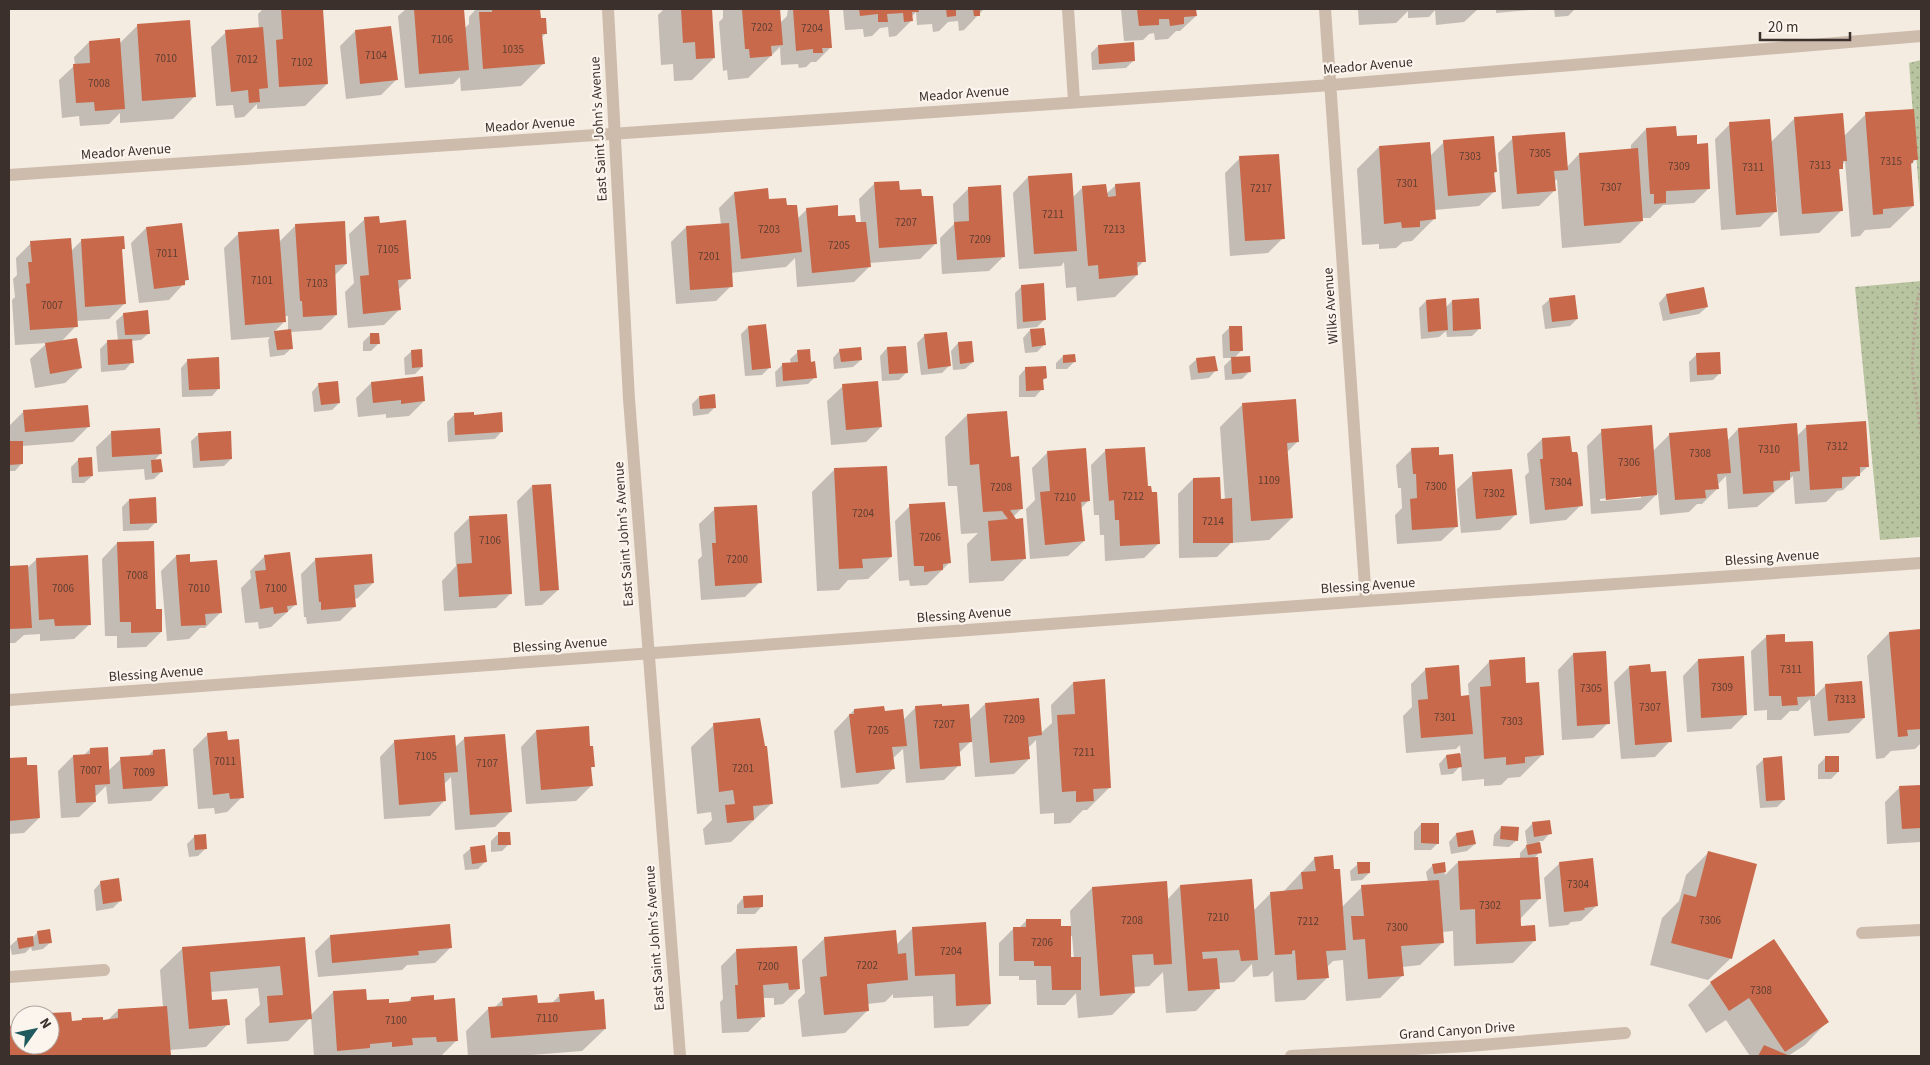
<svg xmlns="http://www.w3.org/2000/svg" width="1930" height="1065" viewBox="0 0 1930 1065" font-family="'Source Sans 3',sans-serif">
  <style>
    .park { fill: url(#park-dots) }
    .shadow { fill: #0003; fill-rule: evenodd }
    .building { fill: #c8694b }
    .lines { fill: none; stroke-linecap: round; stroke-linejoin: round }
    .path { stroke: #b9a596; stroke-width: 3; stroke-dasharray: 2.5 2.5; stroke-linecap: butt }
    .service { stroke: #cdbbac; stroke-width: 12 }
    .minor { stroke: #cdbbac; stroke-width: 12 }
    .tertiary { stroke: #cdbbac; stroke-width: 12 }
    .labels { text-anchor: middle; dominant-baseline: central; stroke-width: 4.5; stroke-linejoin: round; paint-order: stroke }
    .number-label { font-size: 11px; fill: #5e3e33 }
    .street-label { font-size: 14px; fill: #3b302b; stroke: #fbf5ee }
  </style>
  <defs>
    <pattern id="park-dots" width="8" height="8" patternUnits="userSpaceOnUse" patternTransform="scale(1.25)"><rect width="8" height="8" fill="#b8c4a0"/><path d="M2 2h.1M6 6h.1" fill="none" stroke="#97a083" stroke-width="1.8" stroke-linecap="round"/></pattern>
  </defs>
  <rect width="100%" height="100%" fill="#f4ebe1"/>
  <path class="park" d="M1921,60v157l-12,-154z
    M1921,281v256l-41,3 -25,-253z"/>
  <path class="shadow" d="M263,9h59l5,75 -22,22 -48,3v-5l-13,13 -9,1 -2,-13 -17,1 -5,-59 15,-15 33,-3 -1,-15z
    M406,9h57l2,19 4,-4v-7l7,-8h63l1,10 6,14 -5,5 3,25 -23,23 -60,5 -1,-14 -7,7 -48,4 -7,-72z
    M664,9h47l3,49 -22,22 -18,1 -1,-17 -12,1 -3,-50z
    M723,9h56l1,14 7,-7 1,-7h40l3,38 -15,15h-5l-5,5 -7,1 -1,-4 -17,1 -1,-18 -32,31 -20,2 -1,-10 -4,1 -4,-49 4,-4z
    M843,9h141l-20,21 -5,1 -1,-10 -10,1 -9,9 -6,1 -1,-8 -15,1 -1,-13 -5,5v4l-15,15 -7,1 -1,-10 -8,1 -8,8 -8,1 -1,-8 -18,1z
    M1121,9h74l1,7 -16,15h-4l-8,8 -13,1 -1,-7 -5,1 -6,6 -19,1z
    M1358,9h120l-14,13 -28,3 -1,-15 -6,7 -21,1v-7l-12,12 -37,2z
    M1496,9h43l-43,4z
    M1554,9h21l-7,7 -13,1z
    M137,26l58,70 -22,23 -53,4v-10l-11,11 -29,2 -1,-10 -17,2 -3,-38 16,-15 -1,-8 15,-15 30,2z
    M390,27l6,53 -15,15 -35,4 -6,-53 15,-15z
    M1098,46l36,14 -8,8 -34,2 -1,-17z
    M1866,114l50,45 -6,7 3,40 -23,22 -25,2 -5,6 -9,1 -6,-76 -7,11 4,38 -23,23 -39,3 -4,-44h-2l1,20 -15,15 -39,3 -6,-91 15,-15 41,18 23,-23 50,17z
    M1646,129l50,16 13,43 -15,15 -31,2 -13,13h-8v3l-22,22 -58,5 -5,-69 -3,3v9l-15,15 -37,3 -4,-56 15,-15 54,29 12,-13 52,-4v-5z
    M1444,142l52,30 -3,3 2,16 -16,15 -45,4v9l-22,22 -9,1 -7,6 -17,1v-5l-17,1 -5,-76 22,-22 51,9z
    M1240,158l43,80 -15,15 -38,3 -5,-83z
    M1028,177l44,21 11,-11 23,7 10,-9 28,76 -8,8 1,6 -22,22 -38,4 -1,-14 -10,1 -2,-26 -3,4 -42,3 -6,-76z
    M874,184l25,8 36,52 -15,15 -51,4v4l-15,15 -57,5 -2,-29 -9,9 -56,6 1,13 -15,15 -40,3 -5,-62 15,-15 35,-2 -2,-17 15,-15 34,7 18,7 11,12 10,-10 48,15 6,-1 -2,-24z
    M968,189l36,67 -15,15 -47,3 -2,-36 14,-14 -1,-20z
    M365,219l45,59 -12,12 2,19 -16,16 -36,3 -3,-36 9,-9 -5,-49z
    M296,225l50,39 -12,12 2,39 -15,15 -31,2 2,16 -8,7 -14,2 -2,-17 2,-3 -39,3 -7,-92 15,-15 40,9zM284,316h4v15l-14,1 10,-10z
    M146,228l42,51 -19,21 -30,3 -8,-60z
    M123,238l1,10 -3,3 3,53 -15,15 -33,2v5l-15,16 20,26 -16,15 -30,5 -5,-29 17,-16 -32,2 -3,-45 3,-3 -2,-18 4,-4 -1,-17 15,-15 40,8 10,-10z
    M1022,286l22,34 -7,7 -20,2 -2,-36z
    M1703,288l4,19 -8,7 -36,7 -4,-18 7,-8z
    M1550,299l27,20 -7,7 -25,3 -3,-23z
    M1426,301l19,7 7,-7 27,28 -7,7 -25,1 -1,-6 -7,6 -18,2 -2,-31z
    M124,314l25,19 -8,7 -10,1 1,21 -7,8 -24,2 -1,-23 7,-7 11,-1 -2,-20z
    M748,327l22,40 -8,8 -17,1 -4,-42z
    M1229,328l13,22 -8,8 16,13 -8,8 -17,1 -1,-14 8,-8h-9l-1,-23z
    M1030,330l14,15 -7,7 -12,1 -2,-15z
    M371,334l8,9 -8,8h-8v-9z
    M925,335l25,30 -8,8 -21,2 -4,-32z
    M958,343l15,19 -8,7 -12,1 -2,-19z
    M887,348l20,24 -8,8 -17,1 -2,-25z
    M840,350l21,10 -8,7 -19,2 -1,-11z
    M412,351l10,16 -7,7 -10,1 -1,-17z
    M798,352l11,11 6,14 -7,7 -32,3 -1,-15 7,-7 9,-1 -1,-5z
    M1697,354l23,19 -7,7 -23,2 -1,-20z
    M1063,356l11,6 -7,7h-11v-6z
    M1197,359l19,11 -7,8 -18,2 -2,-14z
    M188,360l31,28 -7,8 -30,1 -1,-29z
    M1026,368l20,10 -4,3v8l-7,8h-16v-21z
    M371,383l53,18 -15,15 -23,2v-4l-28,3 -2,-19z
    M319,384l20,19 -7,7 -18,2 -2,-20z
    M843,386l38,41 -15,15 -35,3 -4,-44z
    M699,397l16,10 -7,7 -15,2 -1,-12z
    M1242,405l56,36 -11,11 5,66 -23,22 -38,3 -14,14 -38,1 -1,-64 15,-15 26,21h6l-5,-73z
    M24,411l64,16 -15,15 -51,4v17l-7,8h-6v-45z
    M454,415l48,16 -7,8 -47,3 -1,-20z
    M967,415l42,43 13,50 -9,9 12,41 -22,23 -34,2 -2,-39 11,-11 -17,1 -4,-48h-9l-3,-49z
    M1806,427l62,39 -25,24 -6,1 -11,11 -31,2 -2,-28 -36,31 -29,2 -2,-33 -9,9v4l-15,15h-5l-8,8 -29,3 -2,-22 -17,17 -50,4 -4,-68 15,-15 51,20 17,-17 57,7 11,-12 58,8zM1641,495v3l-41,3v-2z
    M112,432l48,22 -6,7 7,11 -7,7 -9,1 -1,-11 -46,3 -2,-25z
    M199,434l32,25 -7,7 -31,2 -2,-27z
    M1542,439l39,66 -15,15 -36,4 -5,-48 4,-4 -2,-18z
    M1106,450l41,37 12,56 -15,15 -39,3 -1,-26h-4l-1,-20h-5l-3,-50z
    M1411,450l27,6 19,70 -16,15 -44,3 -2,-29 7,-7 -1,-20h-3l-2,-23z
    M1047,453l42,47 -9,9 4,32 -16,15 -38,3 -4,-50 9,-9 -3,-32z
    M79,459l13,17 -8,7h-12l-1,-16z
    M834,470l57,87 -23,22 -20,1 -9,10 -22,1 -5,-99z
    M1473,474l42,41 -15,15 -39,3 -4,-44z
    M532,486l26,104 -16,15 -17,1 -8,-105z
    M129,500l27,22 -8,8 -25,1 -1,-24z
    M910,506l39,57 -22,22 -17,1 -1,-6 -10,1 -4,-60z
    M715,509l45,73 -15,15 -44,3 -3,-40 4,-4 -3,-32z
    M469,518l42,75 -15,15 -52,3 -2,-30 14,-15 -2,-33z
    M117,543l38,67 6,22 -15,15 -29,1v-12h-12l-3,-77z
    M176,556l13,7 31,50 -15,15h-5l-11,11 -22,2 -6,-70z
    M265,556l31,48 -25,23 -12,2 -1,-7 -13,1 -4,-35 10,-10 -1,-7z
    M37,559l53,65 -16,15 -34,2v-7l-16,1 -9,8h-6v-75l18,-1v1z
    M316,559l57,24 -15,15 -4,1 1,7 -15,15 -33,3 -1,-7h-2l-3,-43z
    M1921,631v112l-6,6 -24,2 -7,7 -8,1 -9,-103 22,-23z
    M1767,636l17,7 27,-1 3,55 12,-12 38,33 -15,15 -35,3 -4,-37 -12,12h-8l-9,9h-14v-10l-13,1 -3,-60z
    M1573,654l35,69 -15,15 -31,2 -4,-70z
    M1698,660l48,54 -15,15 -44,3 -4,-56z
    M1490,661l35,23 18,70 -23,23 -12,1 -7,7 -17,1v-7l-22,2 -1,-16 -8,9 -12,1 -2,-11 7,-8 15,-2 -1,-9 -4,4 -50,4 -3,-37 9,-9 -1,-23 15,-15 34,28 9,-1 -1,-12z
    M1629,667l41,74 -15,16 -34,2 -7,-77z
    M1073,683l37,104 -23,23h-4l-13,13 -16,1v-11l-14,1 -4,-74 -8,8 1,11 -15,15 -39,3 -3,-37 -14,14 1,11 -15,15 -38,3 -3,-34 -11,10 1,10 -15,15 -37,4 -7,-57 20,-21 30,3 19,7 13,-13 25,1 28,12 16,-16 56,29 11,-10 -1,-18z
    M714,725l58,78 -41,39 -26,3 -2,-16 9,-9 -1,-8 -14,2 -6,-67z
    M536,731l53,17 4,18 -3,3 2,16 -16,16 -50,3 -5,-57z
    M208,734l18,7 16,56 -15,15 -12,2 -1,-6 -16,1 -5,-60z
    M465,738l45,74 -15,15 -40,3 -4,-53 -7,7 1,16 -15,16 -46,3 -4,-62 15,-16 59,7z
    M90,749l18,22 13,-12 27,-3 5,-5 13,35 -15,15 -43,3 -2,-18 -12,12 1,4 -16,15 -18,1 -3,-47 15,-15 11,-1z
    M26,758l13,60 -15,15 -15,1v-75z
    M1825,758l13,14 -7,7h-13v-14z
    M1764,759l20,41 -7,7 -17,1 -4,-42z
    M1921,786v56l-34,2 -2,-42 15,-15z
    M1421,824l17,19 -7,7h-17v-18z
    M1532,824l18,9 -7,8h-4l1,11 -6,6 6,40 -20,21v8l15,13 -22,23 -59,3 -1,-35 -11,1v11l-22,22 -18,2v9l-22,22 -34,3 -3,-41 -10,1 -6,6 1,10 -23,23 -30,2 -2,-31 -5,5 -15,1 -1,-13 -18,18 -16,1v5l-22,23 -30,2 -3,-41 -14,14 -15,1v6l-22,22 -34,3 -2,-25 -11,12h-28l-1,-25h-17v-4h-20v-33l15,-15h5l7,-7 33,6h12l-1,-16 22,-23 75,12 13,-14 73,25 18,-18 12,-1 32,-34 18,13 9,36 20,-20 66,-5 -2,-10 7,-7 11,-2 1,12 13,-13 62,-3v-6l7,-8 -2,-14zM1070,936h2l2,22h-4z
    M1501,827l16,13 -8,7 -16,-1 1,-11z
    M499,833l10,11 -7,7 -11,1v-11z
    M1456,834l19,10 -8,7 -16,3 -2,-12z
    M195,836l10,13 -7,7 -9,1 -2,-13z
    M471,848l15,13 -8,8 -13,1 -2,-15z
    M1709,852l22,106 -23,22 -58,-15 12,-47 17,-17 7,-26z
    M1560,863l36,43 -15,15 -10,1 -3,3 -19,2 -5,-49z
    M1358,864l11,9 -7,7 -11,1 -1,-10z
    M101,882l19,19 -7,7 -17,3 -2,-21z
    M744,897l18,9 -7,8h-18v-9z
    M913,928l77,76 -22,22 -34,2 -1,-32 -40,2v-4l-8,8 -18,2 1,6 -23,23 -43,4 -4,-37 7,-7 -3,-33 23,-22 71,7z
    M38,932l13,10 -8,7 -11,2 -1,-4 -6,6 -13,2 -2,-9 8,-7 15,-2z
    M330,936l120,12 -15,15 -28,2 -5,5 -84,7 -3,-26z
    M304,938l6,78 23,-24 33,9 22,3 19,-1 4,-5 22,3 24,39 -16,16h-127l-3,-39 -23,24 -41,3 -2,-25 15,-14 -2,-17 -48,4 1,10 17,22 -22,23 -37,3v6h-160v-29h2l9,-9v27h30v-30h-4l24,-2 1,9 9,-1 2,-2 20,2 6,-1 10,-10 45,-3 -3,-37 23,-22z
    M736,951l63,38 -16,15 -9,1v-7h-12l1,19 -15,15 -26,1 -2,-31 3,-3 -2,-33z
    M1711,983l116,39 -22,23 -17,11h-38l-24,-36 -20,13 -18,-28z
    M560,995l34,6 11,28 -23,22 -63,5h-51l-2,-25 23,-23h5l9,-9 34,6 14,-1z"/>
  <path class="building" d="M281,9h42l5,75 -49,3 -3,-47 7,-1z
    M414,9h50l5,61 -50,4z
    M492,9h48l1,9h5l1,16h-5l3,30 -62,5 -4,-57h13z
    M681,9h31l3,49 -19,1 -1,-17 -12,1z
    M742,9h38l3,36 -12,1 1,10 -22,2 -1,-9h-4z
    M793,9h36l3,39h-10l1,5h-10v-4l-17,2z
    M859,9h59l1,3h-7l1,9 -9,1 -1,-9 -16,1 1,8h-10v-8l-18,2z
    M946,9h10v7l-9,1z
    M973,9h7v7h-6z
    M1137,9h59l1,7 -13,1v7l-14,2 -1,-7h-10v6l-20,1z
    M190,20l6,77 -54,4 -5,-77z
    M391,26l7,54 -38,4 -5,-54z
    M263,27l5,61 -9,1 1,13 -11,1 -1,-13 -17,2 -6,-62z
    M120,38l5,71 -30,2 -1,-9 -18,1 -3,-39 17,-1 -1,-22z
    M1134,42l1,19 -36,3 -1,-19z
    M1914,109l4,51h-5v3h-2l3,43 -31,3v5l-10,1 -8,-103z
    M1843,113l4,48h-4v8h-4l4,42 -41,3 -8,-97z
    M1770,119l7,93 -41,3 -7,-93z
    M1676,126l1,10 20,-1v9l11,-1 2,46 -44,2v12l-12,1v-10h-4l-4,-66z
    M1565,132l3,38 -14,1 2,20 -39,3 -5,-58z
    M1494,136l3,36h-3l2,20 -48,4 -5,-56z
    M1430,142l6,77 -16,2v6l-18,1 -1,-6 -17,2 -5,-78z
    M1638,148l5,73 -59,5 -5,-73z
    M1279,154l6,85 -40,2 -6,-85z
    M1072,173l5,78 -43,3 -6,-78z
    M899,181l1,9 21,-1 1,7h11l4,48 -58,4 -5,-66z
    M1140,182l6,80h-9l1,13 -39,4 -1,-14 -10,1 -6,-80 24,-2 2,13 8,-1 -1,-12z
    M1001,185l4,72 -48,3 -3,-38 15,-1 -1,-34z
    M768,188l1,11 17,-1 1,7h10l5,47 -61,7 -7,-67z
    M838,205v11l17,-1 1,7h10l5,45 -59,6 -6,-65z
    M379,216l1,7 26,-3 5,59 -13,1 3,30 -38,4 -3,-38 9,-1 -5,-58z
    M345,221l2,43 -12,1 2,50 -34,2 -1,-16h-2l-5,-77z
    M182,223l7,57h-4v5l-31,4 -8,-62z
    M729,223l4,64 -43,3 -4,-64z
    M279,229l7,93 -41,3 -7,-93z
    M124,236l1,13h-3l4,55 -41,3 -4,-68z
    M71,238l7,89 -48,3 -4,-46 4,-1 -2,-21h4l-2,-21z
    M1044,283l2,37 -23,2 -2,-37z
    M1704,287l4,20 -38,7 -4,-20z
    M1575,295l3,24 -26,3 -3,-24z
    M1446,298l2,32 -20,2 -2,-32z
    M1479,298l2,31 -28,2 -1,-31z
    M148,310l2,24 -25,1 -2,-22z
    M766,324l5,44 -19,2 -4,-44z
    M1229,326h13l1,25h-13z
    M1044,328l2,17 -14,2 -2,-18z
    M291,329l2,20 -16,1 -3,-19z
    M947,332l4,34 -23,3 -4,-35z
    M370,333h9l1,11h-10z
    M77,338l5,30 -32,6 -5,-31z
    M132,339l2,24 -26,2 -1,-25z
    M972,341l2,21 -14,2 -2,-22z
    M906,346l2,27 -19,1 -2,-27z
    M861,347l1,13 -21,2 -2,-13z
    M422,349l1,18 -11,1 -1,-18z
    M810,349l1,13 4,-1 2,17 -34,3 -1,-18 16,-1 -1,-12z
    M1720,352l1,22 -24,1 -1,-22z
    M1075,354l1,8 -13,1v-8z
    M1215,356l3,15 -20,2 -2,-15z
    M1250,356l1,16 -19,2 -1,-17z
    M219,357l1,32 -31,1 -2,-31z
    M1046,366l1,12 -4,1 1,11 -18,1 -1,-24z
    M423,376l2,25 -24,3v-4l-28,3 -2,-21z
    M338,381l2,22 -19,2 -3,-22z
    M878,381l4,46 -36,3 -4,-46z
    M715,394l1,14 -16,1 -1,-13z
    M1296,399l3,43 -12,1 6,75 -42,3 -9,-118z
    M88,405l2,22 -65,5 -2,-22z
    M1007,411l4,46 8,-1 4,53 -13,1 6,9 7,-1 3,41 -35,2 -3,-40 20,-2 -6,-8 -19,1 -4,-48 -9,1 -3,-51z
    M474,412v3l28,-3 1,20 -48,3 -1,-22z
    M1866,421l3,46h-9v9l-18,1v11l-32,2 -4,-65z
    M1797,423l3,48 -10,1v8l-17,1 1,11 -31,2 -5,-66z
    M1652,425l5,70 -51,5 -5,-71z
    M160,428l2,26 -50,3 -1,-26z
    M1727,428l4,45 -14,1 2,15 -14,1 1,8 -31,2 -6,-67z
    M231,431l1,28 -32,2 -2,-28z
    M1570,436l2,16h5l1,3 5,51 -38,4 -5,-51h3l-1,-21z
    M9,441h14v23l-14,1z
    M1145,447l3,39h3l1,6h5l3,52 -40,2 -1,-26h-4l-1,-20 -5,1 -4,-52z
    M1439,447v8l14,-1 5,73 -46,3 -2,-31 7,-1 -1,-24h-3l-2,-26z
    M1086,448l4,53 -9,1 4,39 -40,4 -5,-53 10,-1 -3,-40z
    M92,457l1,19 -14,1 -1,-19z
    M161,459l2,13 -11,1 -1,-13z
    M887,466l5,91 -30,2 1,9 -24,1 -5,-101z
    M1512,469l5,46 -41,4 -4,-47z
    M1220,477l1,22 11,-1 1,45h-40v-65z
    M551,484l8,106 -19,1 -8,-106z
    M156,497l1,26 -27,1 -1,-25z
    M945,502l6,61 -8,1v6l-19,2v-6h-10l-5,-62z
    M757,505l5,78 -47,3 -3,-43h4l-2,-36z
    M507,514l5,80 -53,3 -2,-33 15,-1 -3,-47z
    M154,541l2,68h6v23l-31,1v-11h-11l-3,-80z
    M290,552l7,53 -10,1 1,6 -14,2 -1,-7 -13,2 -5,-38 11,-1 -2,-15z
    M190,554v8l27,-2 5,53 -17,1 1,11 -25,1 -5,-71z
    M372,554l2,29 -20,2 2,22 -35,3v-8h-2l-4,-44z
    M88,555l3,70 -36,1 -1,-7 -15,1 -3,-62z
    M28,565l4,63 -23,1v-63z
    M1921,629v100l-14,1 1,6 -10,1 -9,-105z
    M1785,634v8l27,-1 1,1 2,54 -18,1 1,8 -16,1 -1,-10h-12l-3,-61z
    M1606,651l4,73 -33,2 -4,-73z
    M1744,656l3,59 -46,3 -3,-59z
    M1525,657l1,26 13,-1 5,73 -19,2v6l-19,2v-8l-22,2 -4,-72 11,-1 -2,-26z
    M1650,664l1,8 15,-1 6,71 -37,3 -6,-79z
    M1459,665l2,31 8,-1 4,39 -52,4 -3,-38 10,-1 -3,-31z
    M1105,679l6,109 -18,1 1,12 -18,1v-11l-14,1 -5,-77 18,-1 -2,-32z
    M1862,681l3,37 -37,3 -3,-37z
    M1039,698l3,37 -14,2 2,22 -40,4 -5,-60z
    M942,704v2l27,-2 3,38 -13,1 2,23 -41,3 -5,-63z
    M884,706l1,5 18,-2 4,37 -15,1 3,22 -39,4 -7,-59h5v-5z
    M760,718l5,28h2l6,58 -20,2 1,14 -27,3 -2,-18 10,-1 -2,-14 -14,2 -6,-69z
    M589,726l1,20h3l2,21h-4l2,19 -52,4 -5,-60z
    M227,731l1,9 11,-1 5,59 -14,1 -1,-6 -16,2 -6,-62z
    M505,734l7,78 -42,3 -6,-78z
    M455,735l3,37 -14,1 2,28 -47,4 -5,-65z
    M108,747l2,37 -15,1 1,17 -20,1 -3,-48 17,-1v-6z
    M165,749l3,37 -45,3 -3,-32 33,-2v-5z
    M1460,753l2,14 -14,2 -2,-14z
    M1782,756l3,44 -19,1 -3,-43z
    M1825,756h14v16h-14z
    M27,757v8h10l3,53 -31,3v-63z
    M1921,785v43l-19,1 -3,-43z
    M1550,820l2,14 -18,3 -2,-15z
    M1421,823h18v21l-18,-1z
    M1501,826l18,1 -1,14 -18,-2z
    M1473,830l3,14 -18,3 -2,-14z
    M498,832h12l1,13h-13z
    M206,834l1,15 -12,1 -1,-15z
    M1540,842l2,11 -14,2 -2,-10z
    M485,845l2,17 -15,2 -2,-17z
    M1708,851l49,13 -25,95 -61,-16 13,-49 12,3z
    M1333,855l1,14h6l6,81 -20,1 3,27 -32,2 -2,-30 -3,1v3l-17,1 -5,-63 33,-3 -2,-17 15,-1 -2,-14z
    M1538,857l3,42 -21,1 1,26 14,-1 1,16 -60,3 -1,-35 -15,1 -2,-49z
    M1593,858l5,48 -14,2 1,2 -21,2 -5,-50z
    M1357,862h13v11l-12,1z
    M1445,862l1,10 -12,2 -2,-10z
    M119,878l3,23 -19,3 -3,-23z
    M1252,879l6,81 -17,1 -2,-11 -37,2 1,7 14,-1 3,31 -32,2 -8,-106z
    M1439,880l5,63 -43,3 3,30 -36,3 -3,-40 -12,1 -2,-24h13l-3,-31z
    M1167,881l5,83 -18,1 -1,-11 -21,1 3,38 -35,3 -8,-109z
    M763,895v12l-19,1 -1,-12z
    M1026,919h35v7h10v31h10v33h-29l-1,-24h-17v-5h-20l-1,-34h13z
    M986,922l5,82 -35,2 -1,-32 -40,2 -3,-49z
    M450,924l2,24 -34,3 1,4 -87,8 -2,-28z
    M50,929l2,14 -13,1 -2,-13z
    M896,930l2,24 8,-1 2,27 -41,4 2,27 -45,4 -4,-38 7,-1 -3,-39z
    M33,936l1,10 -15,3 -2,-11z
    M305,937l7,82 -43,4 -2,-27 16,-1 -3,-29 -70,6 2,28 15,-1 3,26 -41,4 -7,-82z
    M1774,939l55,83 -44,30 -36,-54 -20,13 -19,-29z
    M797,946l3,43 -11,1 -1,-7 -25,2 2,32 -28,2 -2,-34h3l-2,-36z
    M366,989l1,11 22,-1v4l22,-2v-4l23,-2v5l21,-2 3,43 -21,1 -1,-5 -24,1 1,7 -21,2v-5l-22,2v4l-33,3 -4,-60z
    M594,991l1,9 9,-1 2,30 -115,9 -3,-31 15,-1 -1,-8 35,-3 1,8 22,-1 -1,-8z
    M167,1006l4,50h-162v-30l11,-1v20h30v-32l21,-1 1,9 10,-1v-2l21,-1v3l15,-2v-9z
    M1764,1045l26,11h-32z"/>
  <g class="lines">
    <path class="path" d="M1921,288l-5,18 -4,61 9,67"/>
    <path class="service" d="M1068,9l6,92
      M1862,933l59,-3
      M9,977l95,-7"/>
    <path class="minor" d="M1325,9l41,592
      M9,175l1322,-90 590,-49
      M9,700l1357,-99 555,-38
      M1291,1056l177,-10 157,-13"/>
    <path class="tertiary" d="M608,9l21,390 51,657"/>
  </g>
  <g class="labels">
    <g class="number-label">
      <text x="762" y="27">7202</text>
      <text x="812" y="28">7204</text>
      <text x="442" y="39">7106</text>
      <text x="513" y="49">1035</text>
      <text x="376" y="55">7104</text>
      <text x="166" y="58">7010</text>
      <text x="247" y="59">7012</text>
      <text x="302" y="62">7102</text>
      <text x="99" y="83">7008</text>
      <text x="1540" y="153">7305</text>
      <text x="1470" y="156">7303</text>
      <text x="1891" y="161">7315</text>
      <text x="1820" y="165">7313</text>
      <text x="1679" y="166">7309</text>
      <text x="1753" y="167">7311</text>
      <text x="1407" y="183">7301</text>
      <text x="1611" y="187">7307</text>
      <text x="1261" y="188">7217</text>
      <text x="1053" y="214">7211</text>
      <text x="906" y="222">7207</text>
      <text x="769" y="229">7203</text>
      <text x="1114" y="229">7213</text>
      <text x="980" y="239">7209</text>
      <text x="839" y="245">7205</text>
      <text x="388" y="249">7105</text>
      <text x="167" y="253">7011</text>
      <text x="709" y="256">7201</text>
      <text x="262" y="280">7101</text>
      <text x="317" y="283">7103</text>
      <text x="52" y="305">7007</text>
      <text x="1837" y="446">7312</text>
      <text x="1769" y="449">7310</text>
      <text x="1700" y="453">7308</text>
      <text x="1629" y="462">7306</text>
      <text x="1269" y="480">1109</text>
      <text x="1561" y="482">7304</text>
      <text x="1436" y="486">7300</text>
      <text x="1001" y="487">7208</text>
      <text x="1494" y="493">7302</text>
      <text x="1133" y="496">7212</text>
      <text x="1065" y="497">7210</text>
      <text x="863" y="513">7204</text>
      <text x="1213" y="521">7214</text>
      <text x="930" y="537">7206</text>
      <text x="490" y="540">7106</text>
      <text x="737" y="559">7200</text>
      <text x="137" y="575">7008</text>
      <text x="63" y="588">7006</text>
      <text x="199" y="588">7010</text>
      <text x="276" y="588">7100</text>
      <text x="1791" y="669">7311</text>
      <text x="1722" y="687">7309</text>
      <text x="1591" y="688">7305</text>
      <text x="1845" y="699">7313</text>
      <text x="1650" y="707">7307</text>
      <text x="1445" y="717">7301</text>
      <text x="1014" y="719">7209</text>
      <text x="1512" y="721">7303</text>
      <text x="944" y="724">7207</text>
      <text x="878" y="730">7205</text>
      <text x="1084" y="752">7211</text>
      <text x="426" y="756">7105</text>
      <text x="225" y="761">7011</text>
      <text x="487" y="763">7107</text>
      <text x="743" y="768">7201</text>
      <text x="91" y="770">7007</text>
      <text x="144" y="772">7009</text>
      <text x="1578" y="884">7304</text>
      <text x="1490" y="905">7302</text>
      <text x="1218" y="917">7210</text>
      <text x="1132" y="920">7208</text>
      <text x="1710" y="920">7306</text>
      <text x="1308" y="921">7212</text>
      <text x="1397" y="927">7300</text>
      <text x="1042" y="942">7206</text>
      <text x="951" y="951">7204</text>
      <text x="867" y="965">7202</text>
      <text x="768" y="966">7200</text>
      <text x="1761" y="990">7308</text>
      <text x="547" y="1018">7110</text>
      <text x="396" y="1020">7100</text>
    </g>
    <g class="street-label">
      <text transform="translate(1368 66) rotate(-5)">Meador Avenue</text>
      <text transform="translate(964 94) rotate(-4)">Meador Avenue</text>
      <text transform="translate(530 125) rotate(-4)">Meador Avenue</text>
      <text transform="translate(599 129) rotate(-93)">East Saint John's Avenue</text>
      <text transform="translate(126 152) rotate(-4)">Meador Avenue</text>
      <text transform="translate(1331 306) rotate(-94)">Wilks Avenue</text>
      <text transform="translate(624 534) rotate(-94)">East Saint John's Avenue</text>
      <text transform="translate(1772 558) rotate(-4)">Blessing Avenue</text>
      <text transform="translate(1368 586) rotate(-4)">Blessing Avenue</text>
      <text transform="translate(964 615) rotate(-4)">Blessing Avenue</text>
      <text transform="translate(560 645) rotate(-4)">Blessing Avenue</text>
      <text transform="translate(156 674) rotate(-4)">Blessing Avenue</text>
      <text transform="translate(655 938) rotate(-94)">East Saint John's Avenue</text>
      <text transform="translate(1457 1031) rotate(-4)">Grand Canyon Drive</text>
    </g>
  </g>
  <rect width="1930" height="1065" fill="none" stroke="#3b302b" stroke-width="20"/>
  <g transform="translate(35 1030) rotate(57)"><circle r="24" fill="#fbf5ee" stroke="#aea6a0"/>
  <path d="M0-4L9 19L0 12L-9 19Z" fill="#1f5a5e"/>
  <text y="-8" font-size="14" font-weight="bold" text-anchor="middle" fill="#3b302b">N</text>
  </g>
  <path d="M1760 32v8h90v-8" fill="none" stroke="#3b302b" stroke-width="2.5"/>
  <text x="1768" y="32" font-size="15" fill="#3b302b" stroke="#fbf5ee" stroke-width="4" paint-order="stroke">20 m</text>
</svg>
